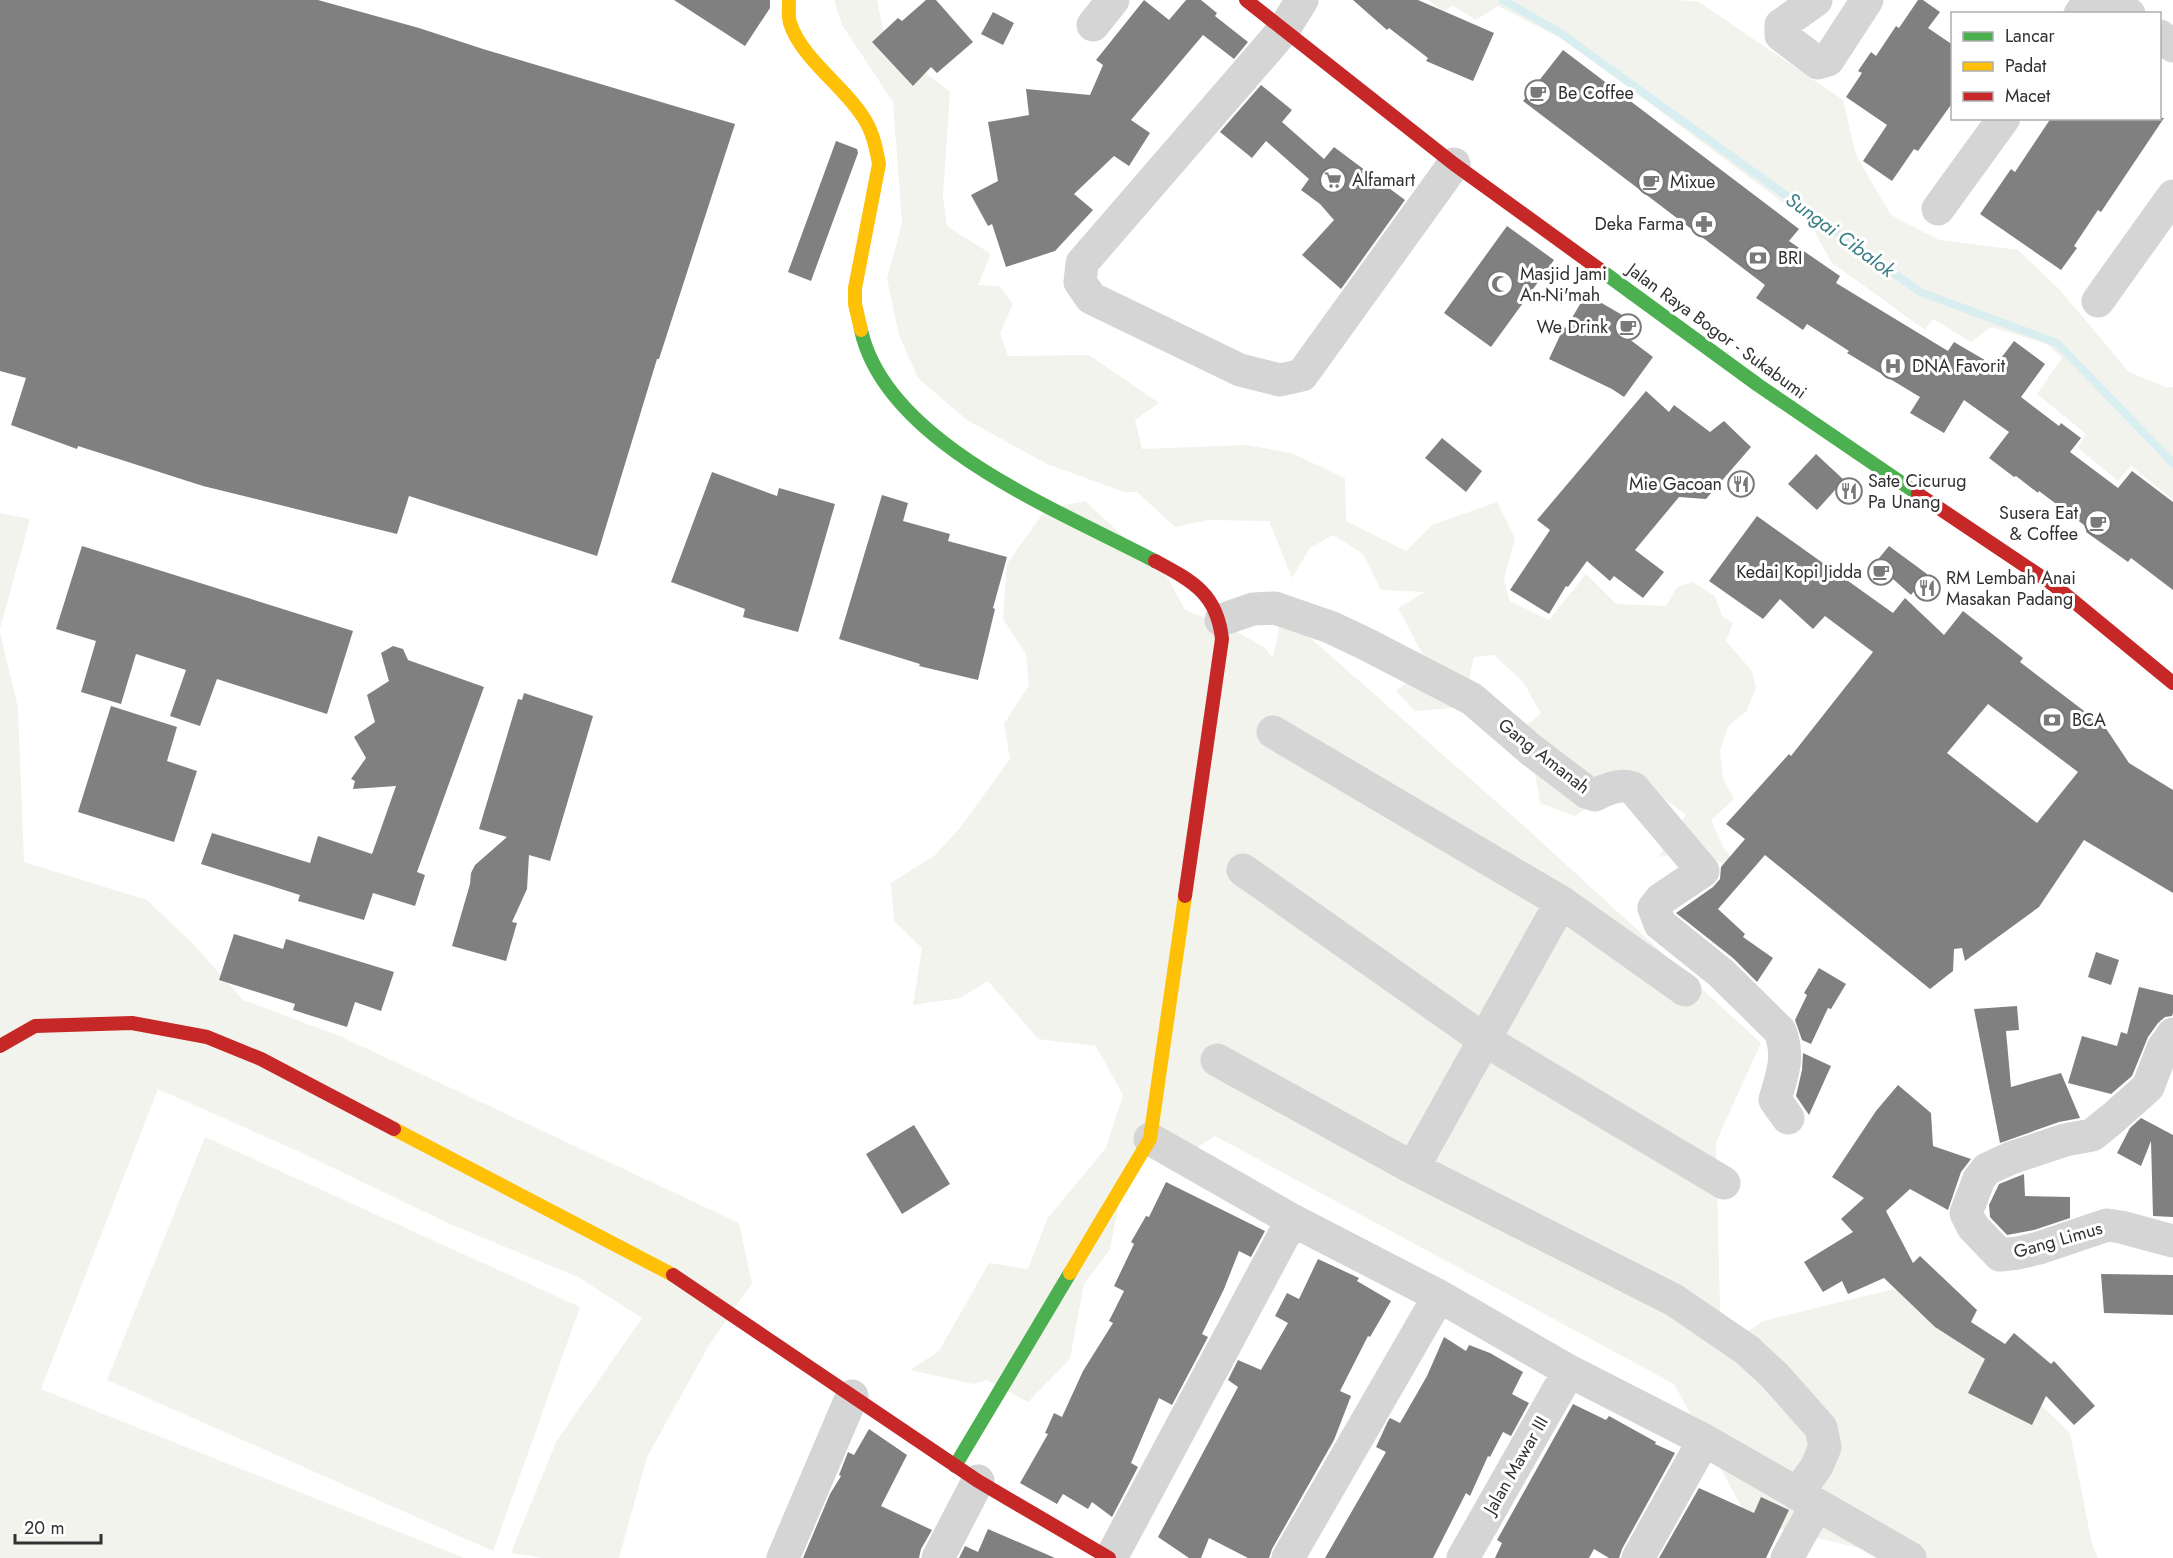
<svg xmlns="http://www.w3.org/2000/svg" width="2173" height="1558" viewBox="0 0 2173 1558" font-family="Jost,sans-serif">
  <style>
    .green { fill: #f2f3ec }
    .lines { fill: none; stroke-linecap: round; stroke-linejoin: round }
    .stream { stroke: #d9eef0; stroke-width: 8 }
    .building { fill: #808080; fill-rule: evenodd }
    .street { stroke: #d5d5d5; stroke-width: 33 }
    .fast { stroke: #4caf50; stroke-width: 14 }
    .slow { stroke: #ffc107; stroke-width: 14 }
    .jam { stroke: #c62828; stroke-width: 14 }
    .labels { text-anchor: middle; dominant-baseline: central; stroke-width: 6; stroke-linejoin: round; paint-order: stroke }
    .poi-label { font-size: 18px; fill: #313131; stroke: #fff; text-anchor: start }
    .street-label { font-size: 18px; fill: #313131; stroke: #fff }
    .water-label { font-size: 20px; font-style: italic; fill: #3a7f85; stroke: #fff }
  </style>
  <rect width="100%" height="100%" fill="#fff"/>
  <path class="green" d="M834,0h43l6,28 34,38 33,26 -7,104 4,30 44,28 -13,31 22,1 13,18 -13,29 8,23 81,-1 70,48 -24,17 7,29 105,-4 44,8 54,25 1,43 60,30 26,-26 65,-23 18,36 -11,41 6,22 39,19 37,-46 30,30 50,2 11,-19 16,-5 22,14 7,20 11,7 -7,18 26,30 4,17 -10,24 -17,13 -9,25 3,28 11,21 -23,21 12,27 18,22 -51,-17 -32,5 28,-42 -21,-16 -26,18 -6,-26 -25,2 -33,23 -35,-13 -6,-36 -18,-34 25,-19 -17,-31 -30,-28 -20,2 -11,50 -48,4 -19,-20 33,-25 -31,-58 27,-16 -44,-2 -18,-36 -30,-19 -23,13 -18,30 -23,-57 -61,-1 -33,7 -38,-35h-13l-77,-28 -80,-44 -49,-42 -19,-43 -12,-56 15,-56 -9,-121 -51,-77z
    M1428,0h250l21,2 144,98 13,55 35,60 48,25 79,10 42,40 69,82 39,16 5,-1v113l-42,-34 -13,15 -40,-33 8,-14 -49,-40 25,-36 -15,-14 -56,-17 -20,15 -38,-23 -8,11 -94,-68 -21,-39 -244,-182 -68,-35 -22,14 -23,-14 -10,5z
    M1085,501l83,77 17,32 45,18 34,19 9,11 9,-45 243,214 236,216 -45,99 5,208 42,-29 131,-32 73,45 103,99 22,111 6,14h-214l-20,-9 -114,-27 -76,-138 -459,-248 -28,18 -33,-15 -33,54 -11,56 -26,35 -14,75 -42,43 -41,-22 -13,4 -64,-14 29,-19 50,-88 39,6 19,-50 59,-71 17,-53 -27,-49 -58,-7 -50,-58 -28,17 -47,7 9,-57 -28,-27 -3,-38 43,-27 25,-27 51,-70 -6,-35 25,-39 -3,-31 -23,-35 4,-55 39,-55z
    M0,513l30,6 -30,110z
    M0,632l18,76 6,154 123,38 46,44 50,56 99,37 397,186 13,60 -44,64 -61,110 -28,101h-76l-32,-5 45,-111 86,-124 -64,-41 -126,-52 -150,-72 -144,-64 -117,300 423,169h-464z
    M205,1137l375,170 -87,244 -386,-171z"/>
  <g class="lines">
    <path class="stream" d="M1503,0l56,32 361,260 137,51 116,120"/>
  </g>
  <path class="building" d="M0,0h318l101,28 64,21 252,75 -76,235h-2l-60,197 -188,-60 -12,38 -194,-48 -125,-40 -1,3 -66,-24 15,-47 -26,-7z
    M674,0h96v8l-25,38z
    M926,0h10l37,42 -36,31 -6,-6 -18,19 -41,-44 26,-24 4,3z
    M1144,0l25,20 17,-20h15l16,13 -2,3 33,26 -14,17 -31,-24 -72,85 19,13 -21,33 -15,-10 -40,38 19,16 -38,41 -49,16 -14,-43 -4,2 -17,-31 27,-14 -10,-59 41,-7 -3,-26 64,6 13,-30 -7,-5z
    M1353,0h65l76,33 -21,48 -47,-20 2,-3 -39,-30 -2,2z
    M1918,0h5l17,12 -12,16 25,17v57l-35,49 -4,-2 -22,32 -29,-20 24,-36 -41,-28 16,-24 -4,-2 13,-19 5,4 20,-30 3,2z
    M993,12l21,11 -11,22 -22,-11z
    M1563,50l236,179 -10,12 51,35 -4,7 112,68 6,-9 41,24 19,-25 31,23 -24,33 38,29 2,-3 20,15 -11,14 48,36 14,-17 41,31v88l-42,-32 -3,4 -42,-30 2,-4 -49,-37 -1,2 -22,-17 -2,1 -25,-19 20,-26 -45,-32 -20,33 -34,-20 10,-16 -73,-44 2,-2 -42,-27 -4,6 -47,-32 9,-13 -242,-184z
    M1261,85l31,25 -10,12 42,37 10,-12 71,53 -64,89 -39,-34 32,-35 -14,-16 -19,-14 8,-11 -43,-38 -14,17 -32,-26z
    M2051,118h113l-63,94 -3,-2 -24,36 3,2 -16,22 -81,-56 31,-45 4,3z
    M836,141l21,8 1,4 -47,128 -23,-9z
    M1507,226l47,34 -63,87 -47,-34z
    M1586,294l38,22 -8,13 37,28 -29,40 -12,-8 -63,-30 15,-32 2,1z
    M1646,391l23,21 5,-7 36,27 14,-11 27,26 -45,52 -27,-2 -44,53 29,22 -21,26 -29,-22 -4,5 -23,-20 -19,26 -2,-1 -17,28 -39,-24 40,-60 -13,-10z
    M1442,438l40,33 -16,21 -41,-34z
    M1816,454l28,26 -27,30 -29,-26z
    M712,472l65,24 2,-8 56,16 -37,128 -55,-15 2,-8 -74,-27z
    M882,495l26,8 -5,18 47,13 -2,7 59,16 -14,51 2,1 -17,71 -59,-14 1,-2 -81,-25z
    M1757,516l136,97 12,-15 39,37 19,-24 60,47 -3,4 85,65 24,36 44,27v103l-89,-53 -45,67 -74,54 -3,-13 -8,1 -1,22 -23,18 -165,-134 -47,54 27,25 -2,3 30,21 -16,24 -24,-24 -57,-45 37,-26 7,-8 1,-12 24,-28 -19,-15 63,-70 2,2 82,-104 -48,-36 -12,13 -33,-30 -17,20 -54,-38zM1988,704l90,68 -41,51 -90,-70z
    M82,546l271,85 -26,83 -110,-35 -17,47 -30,-10 16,-46 -50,-16 -15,50 -40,-12 15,-51 -40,-12z
    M1889,546l38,28 -16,21 -36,-32z
    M393,646l10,3 5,11 76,27 -67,185 8,3 -10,31 -42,-13 -9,27 -66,-19 2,-6 -99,-31 11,-31 98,30 8,-27 54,18 24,-68 -43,3 2,-8 -4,-2 15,-21 -12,-21 21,-15 -8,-27 22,-14 -8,-28z
    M524,693l69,23 -43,145 -21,-6 -2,34 -15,33 5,1 -11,38 -54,-15 18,-62 1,-11 4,-8 32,-28 -28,-8 39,-130 4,1z
    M111,706l66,21 -10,34 30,10 -23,71 -96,-30z
    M234,934l49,15 3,-10 108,33 -13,39 -26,-9 -8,25 -54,-17 2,-6 -76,-24z
    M2096,952l23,8 -8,25 -23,-8z
    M1819,968l27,16 -15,25 -3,-1 -17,36 -9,-4 -7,-20 12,-25 -3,-2z
    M2139,987l34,8v18l-1,3 -7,1 -7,6 -10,14 -16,39 -21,18 -43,-11 14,-47 35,10 4,-14 6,2z
    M2017,1006l2,24 -13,1 5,56 50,-14 19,45 -21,4 -59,21 -26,-134z
    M1803,1053l28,13 -22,49 -13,-19 6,-26z
    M1898,1085l33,28 2,33 38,13 -10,13 -13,38 -38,-21 -24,22 27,52 7,-7 57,54 -6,12 34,22 9,-11 37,31 3,-3 41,45 -21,19 -28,-29 -14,29 -64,-32 17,-34 -50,-32 -51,-49 -36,16 -6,-13 -19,11 -19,-30 49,-30 -12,-13 23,-21 -32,-21 44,-66z
    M2141,1118l32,17v82l-20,-1 -2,-75 -10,25 -24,-13 13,-25z
    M914,1125l36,59 -48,30 -36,-60z
    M2024,1174l1,22 45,1v21l-36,12 -27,5 -17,-18 -1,-12 10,-21z
    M1166,1182l99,49 -14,26 -12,-6 -15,38 -22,45 6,3 -36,68 -13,-7 -28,65 7,4 -26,50 -20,-15 -4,7 -25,-15 -6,10 -37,-21 28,-49 -3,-1 9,-20 8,4 21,-46 30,-48 -4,-2 15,-30 -10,-5 20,-42 -3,-2 15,-26 3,1z
    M1318,1259l41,19 -2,3 34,20 -21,36 -2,-1 -28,55 11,5 -17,44 -62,109 -3,9h-21l-39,-20 -8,20h-12l-31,-21 80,-150 -10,-7 10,-20 23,10 27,-47 -13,-7 12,-23 12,6z
    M2101,1274l72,1v40l-69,-2z
    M1444,1337l22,14 3,-6 21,8 33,19 -11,22 17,9 -18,33 -8,-4 -13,25 -2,-1 -18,40 -4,-3 -33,65h-108l61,-106 -10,-5 12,-26 2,-3 10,5 27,-47z
    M1573,1404l33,16 3,-4 47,26 -1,2 20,9 -53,96 -3,9h-10l-15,-9 -5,9h-94l7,-15 -5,-3z
    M869,1429l38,26 -26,51 51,24 -11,19 -2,9h-116l27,-64 11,-18 -2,-1 9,-23 6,3z
    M1699,1488l55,25 7,-16 28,13 -23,48h-107z
    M988,1529l67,29h-96l6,-12 13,6z"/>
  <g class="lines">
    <path class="street" d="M1302,0l-18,29 -16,19 -186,215 -2,19 11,16 149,72 40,10 22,-5 152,-211
      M1816,0l-35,25v10l37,28 10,-3 39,-60
      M2111,0l18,14
      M2080,14l10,-14
      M1093,25l20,-25
      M2160,36l13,10
      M1938,209l66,-91
      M2098,301l75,-105
      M1221,620l32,-11 22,-1 55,19 36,17 106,55 58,50 58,44 7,2c11,-6 26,-12 38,-7l70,83 -42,28 -7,9 6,16 61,49 59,58c10,27 2,43 -5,69l13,18
      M1273,732l288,170 -148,266
      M1243,870l240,169 241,144
      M1561,902l124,88
      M2173,1034l-10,14 -15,39 -36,32 -20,16 -27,5 -54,18 -24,11 -8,10 -13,34 7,14 27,28 18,-2 21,-5 68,-23 14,2 52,14
      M1217,1060l196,108 261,132 73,50 28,26 46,52 4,19 -8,19 -20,28
      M1150,1139l142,81 147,76 130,75 135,69 206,118
      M783,1558l69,-162
      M938,1558l40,-77
      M1111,1558l181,-338
      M1288,1558l151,-262
      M1463,1558l106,-187
      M1638,1558l66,-118
      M1787,1558l29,-52"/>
    <path class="fast" d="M1599,269l159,116 160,109
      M861,330c25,114 200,181 294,231
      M955,1466l115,-193"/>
    <path class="slow" d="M789,0c0,8 -1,16 1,23 12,37 55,63 75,97 8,13 11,28 14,44l-24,124v16l6,26
      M394,1129l279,146
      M1070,1273l80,-134 35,-243"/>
    <path class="jam" d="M1246,0l208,164 145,105
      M1918,494l137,92 118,97
      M1155,561c37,20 62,32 67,78l-37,257
      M0,1046l35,-20 97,-3 75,14 54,22 133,70
      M673,1275l305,206 131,77"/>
  </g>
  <defs>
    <g id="cafe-ring" transform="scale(1.35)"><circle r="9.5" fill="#fff" stroke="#797979" stroke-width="1.5"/><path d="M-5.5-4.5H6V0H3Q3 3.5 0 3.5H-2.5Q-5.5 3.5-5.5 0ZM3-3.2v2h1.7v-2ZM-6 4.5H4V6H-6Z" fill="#797979"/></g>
    <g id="supermarket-ring" transform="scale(1.35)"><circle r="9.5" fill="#fff" stroke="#797979" stroke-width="1.5"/><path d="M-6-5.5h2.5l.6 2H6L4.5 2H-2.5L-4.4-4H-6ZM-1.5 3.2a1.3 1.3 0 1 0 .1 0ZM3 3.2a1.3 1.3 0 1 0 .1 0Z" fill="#797979"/></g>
    <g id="pharmacy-ring" transform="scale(1.35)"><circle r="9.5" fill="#fff" stroke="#797979" stroke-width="1.5"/><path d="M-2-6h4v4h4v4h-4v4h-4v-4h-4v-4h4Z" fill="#797979"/></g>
    <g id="bank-ring" transform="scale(1.35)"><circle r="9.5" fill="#fff" stroke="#797979" stroke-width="1.5"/><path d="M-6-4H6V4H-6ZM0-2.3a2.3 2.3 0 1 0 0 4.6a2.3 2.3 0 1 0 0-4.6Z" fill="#797979"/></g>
    <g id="mosque-ring" transform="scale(1.35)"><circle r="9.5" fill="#fff" stroke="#797979" stroke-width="1.5"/><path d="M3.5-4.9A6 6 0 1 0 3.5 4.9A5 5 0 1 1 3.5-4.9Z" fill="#797979"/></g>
    <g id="hospital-ring" transform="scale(1.35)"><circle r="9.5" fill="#fff" stroke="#797979" stroke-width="1.5"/><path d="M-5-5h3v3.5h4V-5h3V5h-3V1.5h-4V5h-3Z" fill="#797979"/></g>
    <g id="restaurant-ring" transform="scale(1.35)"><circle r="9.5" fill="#fff" stroke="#797979" stroke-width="1.5"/><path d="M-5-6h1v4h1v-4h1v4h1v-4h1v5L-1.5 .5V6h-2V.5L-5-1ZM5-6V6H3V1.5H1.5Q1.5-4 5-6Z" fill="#797979"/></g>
  </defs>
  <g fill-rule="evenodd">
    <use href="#cafe-ring" x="1538" y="93"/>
    <use href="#supermarket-ring" x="1333" y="180"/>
    <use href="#cafe-ring" x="1651" y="182"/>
    <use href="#pharmacy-ring" x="1704" y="224"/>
    <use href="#bank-ring" x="1758" y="258"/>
    <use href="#mosque-ring" x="1500" y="284"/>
    <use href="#cafe-ring" x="1628" y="327"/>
    <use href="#hospital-ring" x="1893" y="366"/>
    <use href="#restaurant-ring" x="1741" y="484"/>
    <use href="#restaurant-ring" x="1849" y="491"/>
    <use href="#cafe-ring" x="2098" y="523"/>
    <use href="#cafe-ring" x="1881" y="572"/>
    <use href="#restaurant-ring" x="1927" y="588"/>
    <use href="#bank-ring" x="2052" y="720"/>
  </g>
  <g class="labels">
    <g class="poi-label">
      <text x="1558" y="93">Be Coffee</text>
      <text x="1352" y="180">Alfamart</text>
      <text x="1670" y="182">Mixue</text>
      <text x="1684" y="224" text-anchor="end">Deka Farma</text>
      <text x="1778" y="258">BRI</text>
      <text x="1520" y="274">Masjid Jami<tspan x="1520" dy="21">An-Ni'mah</tspan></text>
      <text x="1608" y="327" text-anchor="end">We Drink</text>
      <text x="1912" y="366">DNA Favorit</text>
      <text x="1868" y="481">Sate Cicurug<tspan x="1868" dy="21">Pa Unang</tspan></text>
      <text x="1722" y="484" text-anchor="end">Mie Gacoan</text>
      <text x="2078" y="513" text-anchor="end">Susera Eat<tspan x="2078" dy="21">&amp; Coffee</tspan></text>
      <text x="1862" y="572" text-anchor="end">Kedai Kopi Jidda</text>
      <text x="1946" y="578">RM Lembah Anai<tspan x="1946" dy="21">Masakan Padang</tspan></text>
      <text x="2072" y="720">BCA</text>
    </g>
    <g class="street-label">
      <text transform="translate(1717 331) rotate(36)">Jalan Raya Bogor - Sukabumi</text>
      <text transform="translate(1544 756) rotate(38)">Gang Amanah</text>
      <text transform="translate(2058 1240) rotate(-16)">Gang Limus</text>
      <text transform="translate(1516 1465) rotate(-60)">Jalan Mawar III</text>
    </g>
    <g class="water-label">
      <text transform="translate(1840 235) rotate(36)">Sungai Cibalok</text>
    </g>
  </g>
  <rect x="1951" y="12" width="210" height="108" fill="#ffffff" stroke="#adadad" stroke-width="1.5"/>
  <rect x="1963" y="32" width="30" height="9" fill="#4caf50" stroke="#adadad" stroke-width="1.5"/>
  <text x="2005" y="42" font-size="18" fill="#313131">Lancar</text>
  <rect x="1963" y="62" width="30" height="9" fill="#ffc107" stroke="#adadad" stroke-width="1.5"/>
  <text x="2005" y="72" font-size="18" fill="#313131">Padat</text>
  <rect x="1963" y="92" width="30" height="9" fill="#c62828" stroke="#adadad" stroke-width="1.5"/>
  <text x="2005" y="102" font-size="18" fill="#313131">Macet</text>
  <path d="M15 1534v9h86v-9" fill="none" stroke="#313131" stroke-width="3"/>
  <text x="24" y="1534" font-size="18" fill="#313131" stroke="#ffffff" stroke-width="4.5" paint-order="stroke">20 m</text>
</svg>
